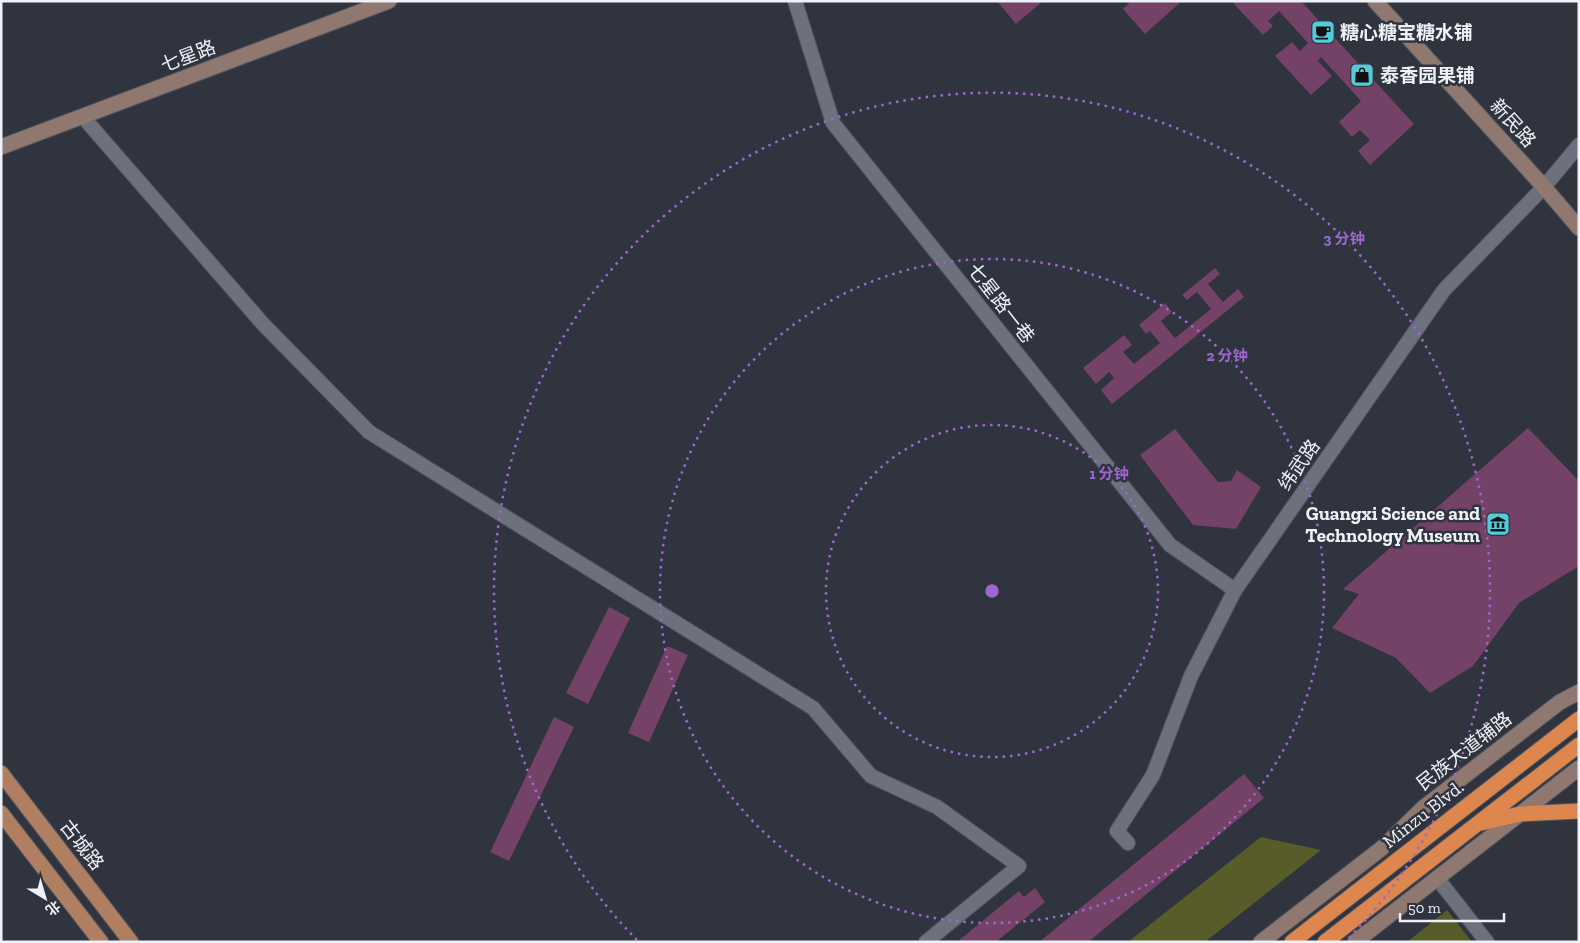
<svg xmlns="http://www.w3.org/2000/svg" width="1580" height="943" viewBox="0 0 1580 943" font-family="'Zilla Slab','Noto Sans SC',serif">
  <style>
    .green { fill: #585c28 }
    .building { fill: #744167 }
    .lines { fill: none; stroke-linecap: round; stroke-linejoin: round }
    .street-casing { stroke: #50535c; stroke-width: 16 }
    .secondary-casing { stroke: #50535c; stroke-width: 17 }
    .primary-casing { stroke: #50535c; stroke-width: 17 }
    .highway-casing { stroke: #50535c; stroke-width: 17 }
    .street { stroke: #6c717d; stroke-width: 14 }
    .secondary { stroke: #8e786f; stroke-width: 15 }
    .primary { stroke: #b07e61; stroke-width: 15 }
    .highway { stroke: #dd874f; stroke-width: 15 }
    .ring { fill: none; stroke: #9e67d0; stroke-width: 2.5; stroke-dasharray: 2.5 5 }
    .labels { text-anchor: middle; dominant-baseline: central; stroke-width: 5; stroke-linejoin: round; paint-order: stroke }
    .poi-label { font-size: 19px; font-weight: bold; fill: #eef1f8; stroke: #30343e; text-anchor: start }
    .street-label { font-size: 19px; fill: #eef1f8; stroke: #30343e }
    .centre { fill: #9e67d0; stroke: #30343e; stroke-width: 2.5 }
    .ring-label { font-size: 15px; text-anchor: middle; font-weight: bold; fill: #9e67d0; stroke: #30343e; stroke-width: 5; stroke-linejoin: round; paint-order: stroke }
  </style>
  <rect width="100%" height="100%" fill="#30343e"/>
  <path class="green" d="M1261,837l60,13 -116,92h-77z
    M1447,910l25,32h-65z"/>
  <path class="building" d="M997,1h46l-27,23z
    M1131,1h51l-37,33 -22,-25z
    M1235,1h66l113,123 -44,41 -12,-14 12,-11 -10,-10 -8,7 -13,-15 22,-21 -40,-44 -3,4 14,15 -21,19 -36,-39 17,-14 8,9 8,-8 -29,-32 -11,10 5,5 -10,9 -30,-32z
    M1215,268l5,6 -12,10 15,18 15,-13 6,8 -132,107 -11,-14 13,-12 -5,-6 -13,12 -13,-16 41,-33 8,10 -9,7 11,12 26,-21 -10,-12 -4,3 -7,-9 26,-22 7,9 -11,9 14,17 36,-29 -14,-17 -10,8 -5,-5z
    M1528,428l51,53v85l-60,37 -46,63 -43,27 -34,-35 -64,-30 27,-34 -16,-5z
    M1175,429l43,53 13,-1 6,-11 24,17 -25,42 -43,-4 -53,-70z
    M609,607l21,11 -42,86 -22,-11z
    M667,646l21,9 -39,87 -21,-9z
    M554,717l20,10 -65,134 -19,-9z
    M1244,774l20,24 -176,144h-49z
    M1035,888l10,14 -49,40h-39l62,-51 5,6z"/>
  <g class="lines">
    <g class="street-casing">
      <path id="street" d="M795,1l38,122 337,422 65,45
        M83,117l180,207 106,108 444,276 58,68 66,31 82,59 -93,76
        M1128,843l-11,-12 36,-56 38,-99 44,-86 209,-300 100,-103 35,-42
        M1437,878l50,64"/>
    </g>
    <g class="secondary-casing">
      <path id="secondary" d="M1375,1l169,186 35,41
        M1,147l388,-146
        M1261,942l121,-94 41,-40 137,-106 19,-10
        M1355,942l224,-174"/>
    </g>
    <g class="primary-casing">
      <path id="primary" d="M1,773l130,169
        M1,813l100,129"/>
    </g>
    <g class="highway-casing">
      <path id="highway" d="M1481,823l39,-9 59,-3
        M1292,942l287,-223
        M1325,942l254,-197"/>
    </g>
    <use href="#street" class="street"/>
    <use href="#secondary" class="secondary"/>
    <use href="#primary" class="primary"/>
    <use href="#highway" class="highway"/>
  </g>
  <g class="ring">
    <circle cx="992" cy="591" r="166"/>
    <circle cx="992" cy="591" r="332"/>
    <path d="M637 940A498 498 0 1 1 1347 940"/>
  </g>
  <defs>
    <g id="cafe-square" transform="scale(1.25)"><rect x="-9" y="-9" width="18" height="18" rx="4" fill="#53cbda" stroke="#30343e"/><path d="M-5.5-4.5H6V0H3Q3 3.5 0 3.5H-2.5Q-5.5 3.5-5.5 0ZM3-3.2v2h1.7v-2ZM-6 4.5H4V6H-6Z" fill="#111"/></g>
    <g id="shop-square" transform="scale(1.25)"><rect x="-9" y="-9" width="18" height="18" rx="4" fill="#53cbda" stroke="#30343e"/><path d="M-5-2.5h2.3a2.7 3.5 0 0 1 5.4 0H5L5.5 6h-11ZM-1.5-2.5h3a1.5 2.3 0 0 0-3 0Z" fill="#111"/></g>
    <g id="museum-square" transform="scale(1.25)"><rect x="-9" y="-9" width="18" height="18" rx="4" fill="#53cbda" stroke="#30343e"/><path d="M0-6L6-3V-2H-6V-3ZM-5-1h2V3h-2ZM-1-1h2V3h-2ZM3-1h2V3H3ZM-6 4H6V6H-6Z" fill="#111"/></g>
  </defs>
  <g fill-rule="evenodd">
    <use href="#cafe-square" x="1323" y="32"/>
    <use href="#shop-square" x="1362" y="75"/>
    <use href="#museum-square" x="1498" y="524"/>
  </g>
  <g class="labels">
    <g class="poi-label">
      <text x="1340" y="32">糖心糖宝糖水铺</text>
      <text x="1380" y="75">泰香园果铺</text>
      <text x="1480" y="513" text-anchor="end">Guangxi Science and<tspan x="1480" dy="22">Technology Museum</tspan></text>
    </g>
    <g class="street-label">
      <text transform="translate(188 56) rotate(-21)">七星路</text>
      <text transform="translate(1513 123) rotate(48)">新民路</text>
      <text transform="translate(1001 303) rotate(52)">七星路一巷</text>
      <text transform="translate(1299 465) rotate(-55)">纬武路</text>
      <text transform="translate(1464 751) rotate(-38)">民族大道辅路</text>
      <text transform="translate(1423 814) rotate(-38)">Minzu Blvd.</text>
      <text transform="translate(82 845) rotate(52)">古城路</text>
    </g>
  </g>
  <circle cx="992" cy="591" r="8" class="centre"/>
  <g class="ring-label">
    <text x="1344" y="244">3 分钟</text>
    <text x="1227" y="361">2 分钟</text>
    <text x="1109" y="479">1 分钟</text>
  </g>
  <rect width="1580" height="943" fill="none" stroke="#eef1f8" stroke-width="5"/>
  <g transform="translate(45 898) rotate(142)" stroke="#30343e" stroke-width="4" paint-order="stroke">
  <path d="M0-4L9 19L0 12L-9 19Z" fill="#eef1f8"/>
  <text y="-8" font-size="14" font-weight="bold" text-anchor="middle" fill="#eef1f8">北</text>
  </g>
  <path d="M1400 913v8h104v-8" fill="none" stroke="#eef1f8" stroke-width="2.5"/>
  <text x="1408" y="913" font-size="15" fill="#eef1f8" stroke="#30343e" stroke-width="4" paint-order="stroke">50 m</text>
</svg>
